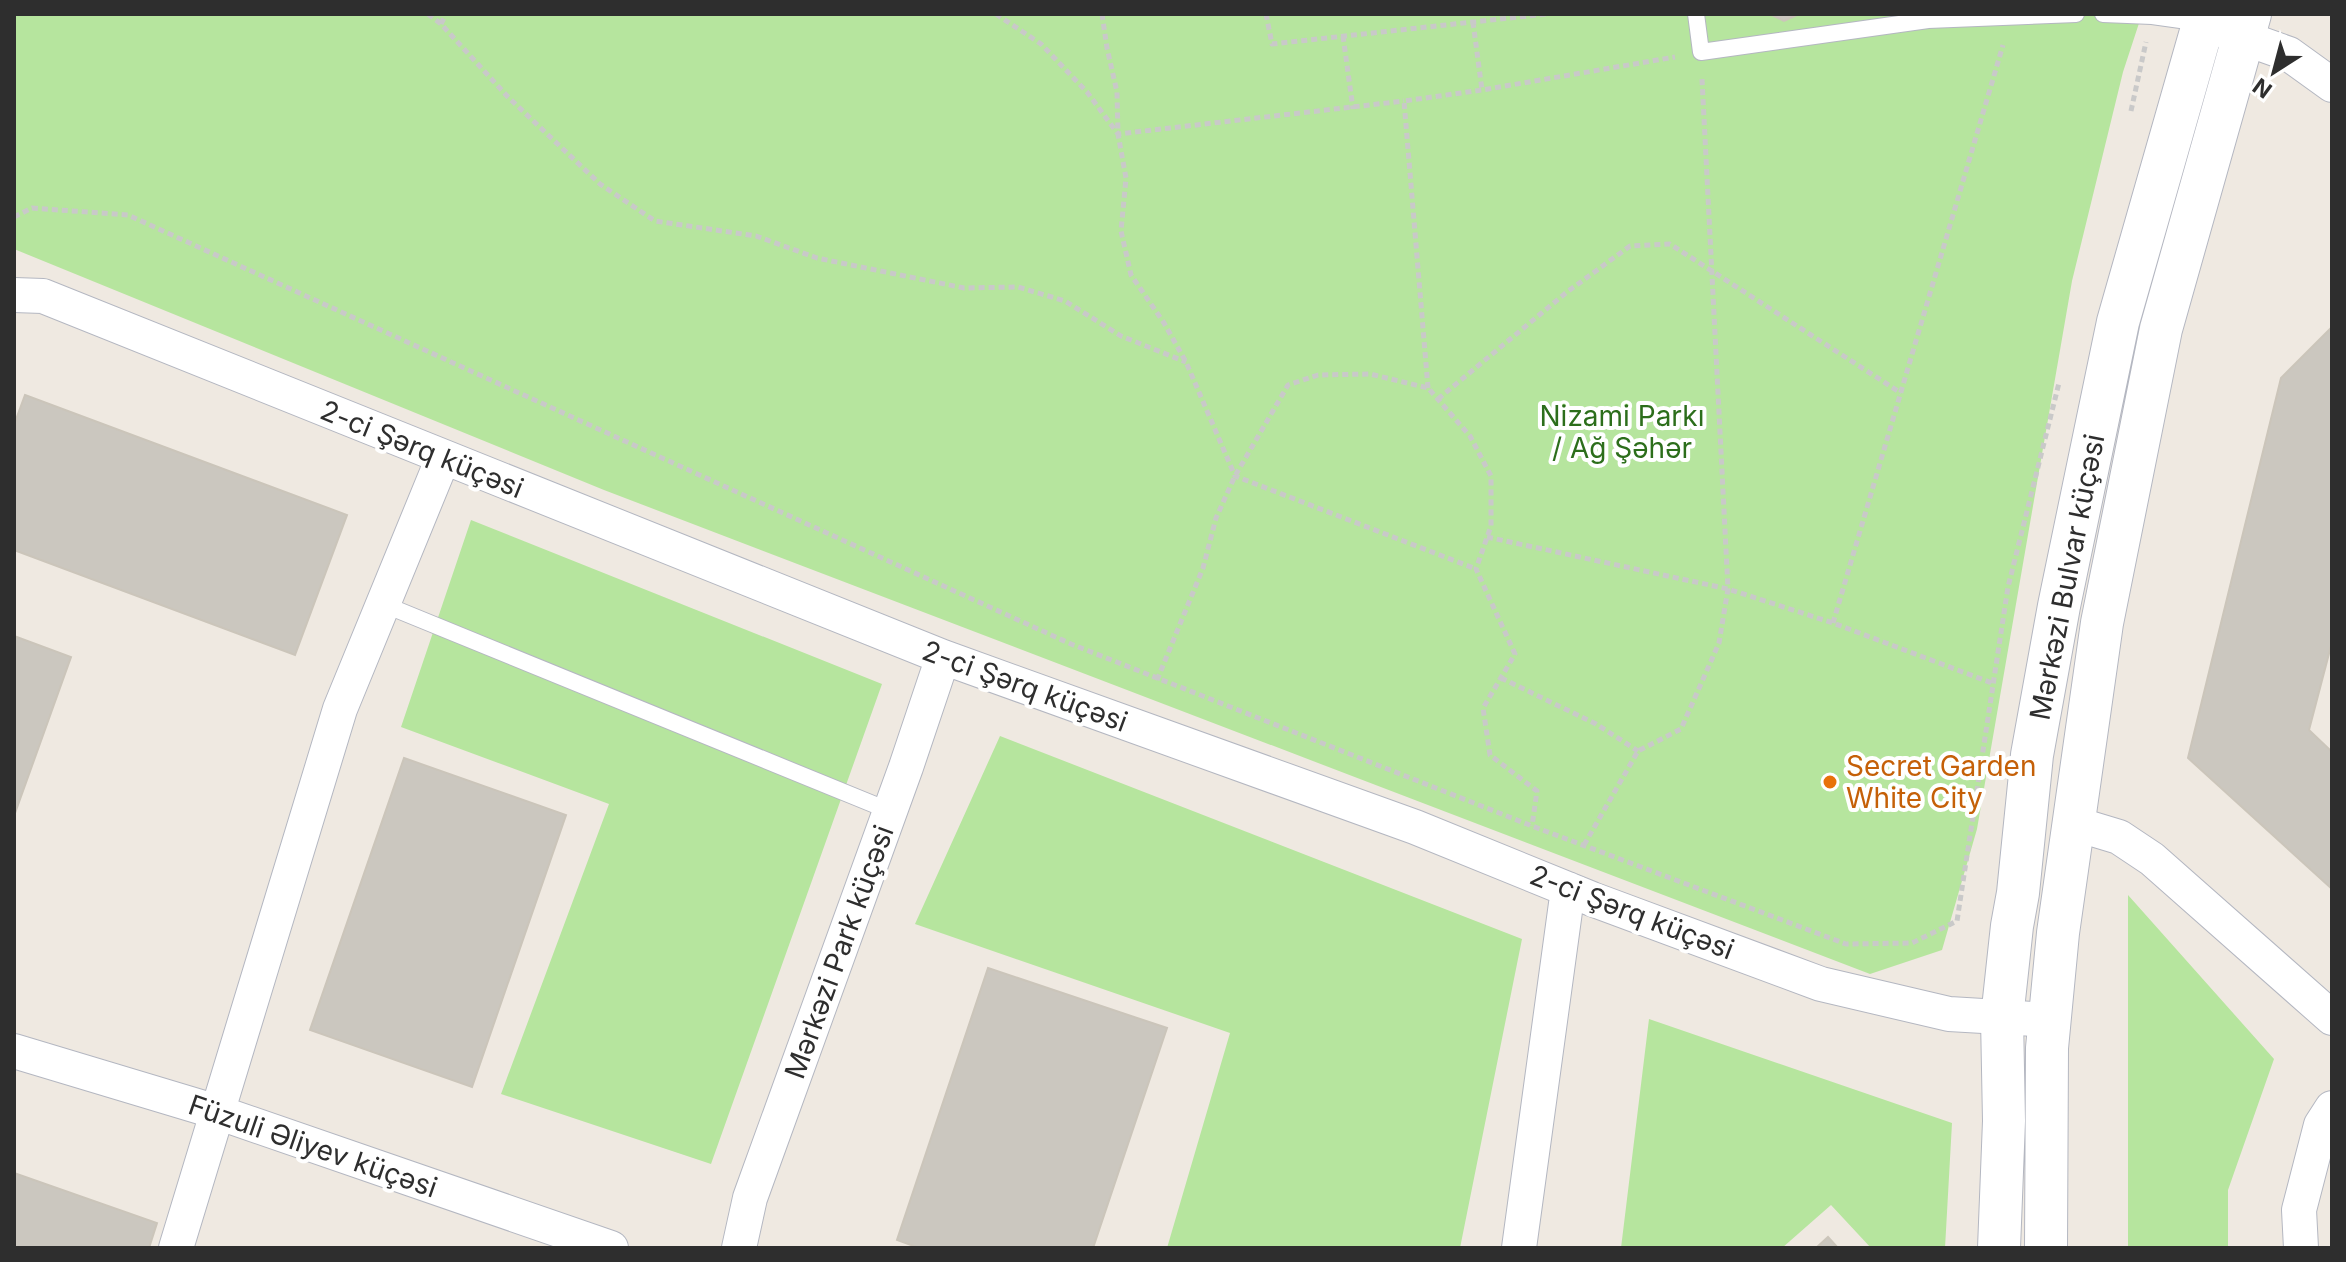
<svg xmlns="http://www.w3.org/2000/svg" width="2346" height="1262" viewBox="0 0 2346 1262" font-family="Inter,sans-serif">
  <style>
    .green { fill: #b6e59e }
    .building { fill: #cbc7bf; stroke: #cbc5ba; stroke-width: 2 }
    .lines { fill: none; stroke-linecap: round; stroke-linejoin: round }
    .service-casing { stroke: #b4b7c1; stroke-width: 18 }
    .minor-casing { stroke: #b4b7c1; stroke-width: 36 }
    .tertiary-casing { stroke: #b4b7c1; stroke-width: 44 }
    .path { stroke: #c9c9c9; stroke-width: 5; stroke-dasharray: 6 4; stroke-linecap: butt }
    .service { stroke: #fff; stroke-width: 16 }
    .minor { stroke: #fff; stroke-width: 34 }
    .tertiary { stroke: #fff; stroke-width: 42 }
    .food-dot { fill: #e8710a; stroke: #fff; stroke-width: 3 }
    .labels { text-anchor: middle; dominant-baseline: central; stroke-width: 8; stroke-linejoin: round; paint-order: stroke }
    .park-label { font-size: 28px; fill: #2c6e1b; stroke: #fff }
    .street-label { font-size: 28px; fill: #2e2e2e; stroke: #fff }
    .food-label { font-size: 28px; fill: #c56008; stroke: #fff; text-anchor: start }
  </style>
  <rect width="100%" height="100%" fill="#efe9e1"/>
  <path class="green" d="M14,14h2128l-19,58 -51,209 -95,548 -35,121 -72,24 -1266,-484 -590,-241z
    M471,520l411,164 -171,480 -210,-70 108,-290 -208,-77z
    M1000,736l522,203 -62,309h-293l63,-215 -315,-109z
    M2128,895l146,164 -46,131v58h-100z
    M1649,1019l303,104 -7,125h-74l-40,-43 -49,43h-161z"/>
  <path class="building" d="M1770,14h29l-15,7z
    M2332,327v315l-23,88 23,22v137l-144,-131 93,-380z
    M25,395l322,120 -52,140 -281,-105v-125z
    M14,636l57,21 -57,159z
    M404,758l162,57 -94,272 -162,-57z
    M988,968l179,60 -74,220h-174l-22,-8z
    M14,1173l143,50 -8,25h-135z
    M1828,1237l10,11h-22z"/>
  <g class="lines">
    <g class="service-casing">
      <path id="service" d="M1696,14l5,38 227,-32 148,-6
        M2103,14l49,2 50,7
        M383,604l507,207"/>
    </g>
    <g class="minor-casing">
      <path id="minor" d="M2219,29l70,25 43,31
        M14,295l29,1 900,361 472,170 177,72 229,85 128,30 101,6
        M2076,824l43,13 33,22 180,159
        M14,1051l203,61 394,136
        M176,1248l164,-539 103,-251
        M739,1248l11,-50 156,-431 37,-110
        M1519,1248l49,-359
        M2301,1248l-2,-38 22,-85 11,-17"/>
    </g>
    <g class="tertiary-casing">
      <path id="tertiary" d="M1999,1248l5,-127 -2,-103 10,-92 6,-33 14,-138 27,-149 59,-284 88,-308
        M2046,1248l1,-200 11,-115 44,-310 59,-294 89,-315"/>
    </g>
    <path class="path" d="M428,14l13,10 67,73 92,87 55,37 101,15 61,22 147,30 54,-1 47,14 56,35 65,26
      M996,14l45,30 46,48 31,42 286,-33
      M1102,14l5,34 10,44 1,42 8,44 -5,53 10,44 33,48 22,39 49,114 241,93
      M1266,14l6,30 274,-30
      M1473,22l9,68
      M441,24l5,-10
      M1343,36l10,73
      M2131,111l15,-69
      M14,217l18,-9 96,7 943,429 461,182 314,118 66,-1 45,-22 51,-334 51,-204
      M1428,388l-24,-287 78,-11 193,-33
      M1438,399l129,-107 63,-46 40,-2 231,149
      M1487,537l241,52 105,34 159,60
      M1833,623l170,-578
      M1501,678l95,46 42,27
      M1157,680l46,-112 13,-50 19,-42 53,-91 30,-10 52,-1 58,14 42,48 21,40v50l-15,43 39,85 -32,54 7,47 47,36 -5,35
      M1584,845l54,-94 43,-22 38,-86 9,-54 -26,-510"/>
    <use href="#service" class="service"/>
    <use href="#minor" class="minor"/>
    <use href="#tertiary" class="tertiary"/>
  </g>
  <circle class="food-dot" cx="1830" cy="782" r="8"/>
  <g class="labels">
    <g class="park-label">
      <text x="1622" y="416">Nizami Parkı<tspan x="1622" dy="32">/ Ağ Şəhər</tspan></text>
    </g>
    <g class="street-label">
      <text transform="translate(422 449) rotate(22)">2-ci Şərq küçəsi</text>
      <text transform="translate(2067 577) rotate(-79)">Mərkəzi Bulvar küçəsi</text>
      <text transform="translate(1025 686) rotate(20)">2-ci Şərq küçəsi</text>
      <text transform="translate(1632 912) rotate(21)">2-ci Şərq küçəsi</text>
      <text transform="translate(839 952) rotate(-70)">Mərkəzi Park küçəsi</text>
      <text transform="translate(313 1146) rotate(19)">Füzuli Əliyev küçəsi</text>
    </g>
    <g class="food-label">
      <text x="1846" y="766">Secret Garden<tspan x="1846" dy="32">White City</tspan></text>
    </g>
  </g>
  <rect width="2346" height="1262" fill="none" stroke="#2e2e2e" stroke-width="32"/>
  <g transform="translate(2274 72) rotate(216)" stroke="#ffffff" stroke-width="6" paint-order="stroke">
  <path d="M0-6L14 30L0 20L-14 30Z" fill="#2e2e2e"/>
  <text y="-12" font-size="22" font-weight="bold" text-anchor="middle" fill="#2e2e2e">N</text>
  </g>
</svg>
